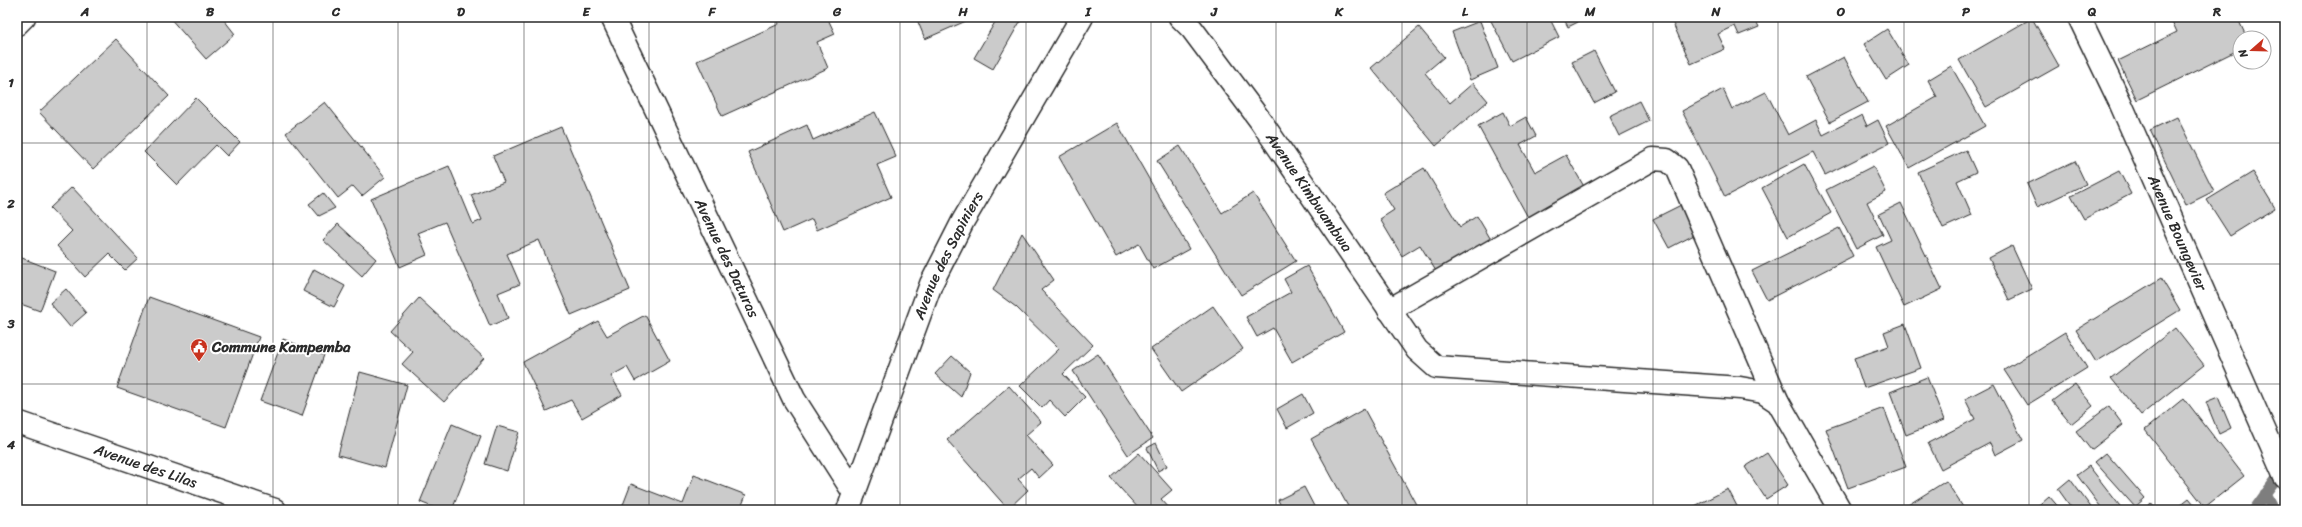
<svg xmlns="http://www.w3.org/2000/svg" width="2302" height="527" viewBox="0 0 2302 527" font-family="Sriracha,sans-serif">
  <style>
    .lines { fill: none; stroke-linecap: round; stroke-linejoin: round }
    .stream { stroke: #7e7e7e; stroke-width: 11 }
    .building { fill: #cbcbcb; stroke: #2b2b2b }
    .street-casing { stroke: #2b2b2b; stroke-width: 25 }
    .street { stroke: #fff; stroke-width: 22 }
    .grid { fill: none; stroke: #2b2b2b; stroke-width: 1; stroke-opacity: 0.55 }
    .labels { text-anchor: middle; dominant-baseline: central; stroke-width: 4; stroke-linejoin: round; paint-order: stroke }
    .street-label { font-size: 15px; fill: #2b2b2b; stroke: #fff }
    .poi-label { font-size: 15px; font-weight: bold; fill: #2b2b2b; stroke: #fff; text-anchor: start }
    .neatline { fill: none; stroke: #2b2b2b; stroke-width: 1.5 }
    .grid-label { font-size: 13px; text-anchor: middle; font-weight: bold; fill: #2b2b2b }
  </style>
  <rect width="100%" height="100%" fill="#fff"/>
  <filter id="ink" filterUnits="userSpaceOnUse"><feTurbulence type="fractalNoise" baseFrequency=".025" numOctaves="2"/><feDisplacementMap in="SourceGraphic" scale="8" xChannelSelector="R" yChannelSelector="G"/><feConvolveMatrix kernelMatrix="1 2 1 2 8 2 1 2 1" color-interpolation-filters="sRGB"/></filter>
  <g filter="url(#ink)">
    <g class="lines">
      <path class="stream" d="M2265,494l8,16
        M2254,510l29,-40"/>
    </g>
    <path class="building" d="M169,17h58l-3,3 11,14 -29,25z
      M776,17h51l8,17 -18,8 11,26 -106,48 -25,-55 82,-37z
      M916,17h59l-50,22z
      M998,17h17l6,3 -28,49 -19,-11z
      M1493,17h56l10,20 -47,24 -22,-42z
      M1563,17h13l2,5 -10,5z
      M1670,17h84l5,10 -20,8 -4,-9 -17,8 7,15 -34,15z
      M2170,17h67l10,21h-7v11l-103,51 -19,-39 59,-29z
      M2032,18l27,48 -73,41 -27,-47z
      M1480,21l18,47 -28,12 -18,-48z
      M1419,27l25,30 -19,16 25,30 23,-20 15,18 -52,45 -65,-78z
      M1887,29l22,36 -23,15 -22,-36z
      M116,39l53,57 -76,73 -54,-57z
      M1594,51l21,41 -21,11 -22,-41z
      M1844,57l24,45 -38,20 -24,-45z
      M1951,66l34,60 -76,42 -23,-42 51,-29 -9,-17z
      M1723,89l9,20 34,-17 22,43 28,-15 7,15 39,-20 5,11 11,-6 11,23 -64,32 -12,-23 -88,45 -43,-86z
      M196,98l44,44 -13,14 -11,-11 -39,40 -33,-33z
      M1639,101l10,20 -30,15 -10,-20z
      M325,102l60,75 -23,19 -9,-10 -15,12 -52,-65z
      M875,112l21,45 -19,8 14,32 -74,33 -5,-11 -29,13 -35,-80 59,-27 6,15z
      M1503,112l7,14 16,-9 10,19 -16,9 15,27 31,-17 20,35 -56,31 -52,-95z
      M2177,117l37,74 -28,14 -36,-75z
      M1117,123l72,126 -36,20 -14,-25 -23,13 -57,-100z
      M561,127l69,163 -59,25 -32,-75 -32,14 13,30 -22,9 10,25 -18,8 -45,-104 -27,11 9,22 -27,12 -29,-68 78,-33 24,58 9,-4 -11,-25 33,-13 -11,-26z
      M1180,146l42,67 31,-20 43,68 -55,34 -84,-134z
      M1966,150l10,22 -19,9 15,34 -29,13 -25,-56z
      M2075,161l11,23 -49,23 -10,-23z
      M1804,164l27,49 -43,24 -26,-49z
      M1873,166l13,26 -19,10 16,33 -27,14 -30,-59z
      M1424,168l36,59 17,-11 16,27 -54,33 -19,-31 -18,11 -22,-37 14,-9 -11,-17z
      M2119,171l12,23 -47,25 -13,-23z
      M2253,172l22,36 -45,28 -23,-36z
      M72,187l66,71 -13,12 -16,-16 -24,23 -28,-31 15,-15 -22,-23z
      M323,193l12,15 -16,8 -10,-12z
      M1901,203l41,86 -38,18 -28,-60 15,-7 -12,-26z
      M1683,204l15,29 -29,15 -16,-29z
      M338,224l38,35 -14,17 -39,-36z
      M1839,228l14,28 -86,44 -15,-29z
      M1022,233l32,47 -13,10 52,55 -30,29 22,23 -20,20 -16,-17 -7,8 -22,-22 39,-37 -43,-42 -23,-17z
      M2012,246l20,43 -23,11 -20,-42z
      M17,256l38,15 -15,40 -22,-8 -1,4z
      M1307,266l37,66 -52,30 -19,-34 -16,9 -11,-20 45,-25 -7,-13z
      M314,269l31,17 -11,21 -31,-16z
      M2161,278l19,32 -84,52 -20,-32z
      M66,289l20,24 -16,14 -20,-24z
      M149,297l110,40 -33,90 -109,-39z
      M419,298l65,60 -40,44 -42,-38 11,-12 -23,-21z
      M1213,306l30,43 -62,43 -30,-43z
      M645,315l25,46 -35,20 -8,-14 -16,9 11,19 -40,23 -11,-18 -25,11 -23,-49 75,-41 9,15z
      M1905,324l16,44 -57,20 -10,-30 35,-12 -5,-14z
      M2175,328l29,37 -63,50 -30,-37z
      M2065,332l22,36 -60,37 -23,-35z
      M283,339l41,16 -22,61 -42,-15z
      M1098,354l55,84 -25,17 -55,-84z
      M952,356l18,16 -9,25 -26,-23z
      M360,372l47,13 -22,83 -47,-13z
      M1927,377l17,43 -38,15 -16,-43z
      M1994,384l29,56 -28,15 -5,-12 -49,26 -13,-26 47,-24 -10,-20z
      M2075,384l18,22 -22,18 -19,-23z
      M1009,386l32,36 -15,13 27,30 -14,13 -8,-10 -13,11 10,11 -20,19 -61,-69z
      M1303,394l10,19 -26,15 -10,-19z
      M2218,397l13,31 -12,6 -13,-32z
      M2184,398l60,78 -39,31 -60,-77z
      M2109,406l14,19 -32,25 -15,-19z
      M1884,408l22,59 -58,21 -22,-59z
      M1364,409l25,46 30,55h-69l-39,-71z
      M452,424l29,12 -29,74h-12l-20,-8z
      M497,426l22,6 -12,39 -22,-7z
      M1156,443l11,23 -9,5 -11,-23z
      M1139,453l33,37 -11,9 10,11h-31l-29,-32z
      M1767,453l21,32 -22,14 -21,-32z
      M2106,453l39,45 -10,9 -40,-45z
      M2089,466l34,44h-20l-26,-35z
      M694,475l52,20 -6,15h-119l10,-26 52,20z
      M2070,479l23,31h-20l-15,-21z
      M1946,481l17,26 -5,3h-58z
      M1304,487l12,23h-33l-5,-10z
      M1728,489l11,21h-52z
      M2049,496l12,14h-28z
      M2189,498l10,12h-25z
      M2151,503l5,7h-13z"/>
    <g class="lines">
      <g class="street-casing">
        <g id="street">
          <path id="s1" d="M612,17l182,382 60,94"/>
          <path id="s2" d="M1180,17l12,12 68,91 157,230 19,17 304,21 23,4 15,10 62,108"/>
          <path id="s3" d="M2079,17l41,85 165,375"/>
          <path d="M17,24l7,-7"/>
          <path d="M1389,310l264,-151 14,1 10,8 101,234"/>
          <path id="s4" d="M17,422l258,88"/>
          <path id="s5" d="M848,510l83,-226 32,-63 119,-204"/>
        </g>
      </g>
      <use href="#street" class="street"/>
    </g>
  </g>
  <path class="grid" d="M147,17v493M273,17v493M398,17v493M524,17v493M649,17v493M775,17v493M900,17v493M1026,17v493M1151,17v493M1276,17v493M1402,17v493M1527,17v493M1653,17v493M1778,17v493M1904,17v493M2029,17v493M2155,17v493M17,143h2268M17,264h2268M17,384h2268"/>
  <defs>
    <g id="civic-pin" transform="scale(0.9)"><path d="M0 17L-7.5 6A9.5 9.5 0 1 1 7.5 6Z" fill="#c8321e" stroke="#fff"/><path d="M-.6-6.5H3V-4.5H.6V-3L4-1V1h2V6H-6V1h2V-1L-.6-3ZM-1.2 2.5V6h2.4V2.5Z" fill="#fff"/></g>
  </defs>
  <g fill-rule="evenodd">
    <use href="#civic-pin" x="199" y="347"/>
  </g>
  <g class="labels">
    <g class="street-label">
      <text stroke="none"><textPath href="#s2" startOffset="218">Avenue Kimbwambwa</textPath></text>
      <text stroke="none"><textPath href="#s3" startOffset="237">Avenue Boungevier</textPath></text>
      <text stroke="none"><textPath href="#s5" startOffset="274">Avenue des Sapiniers</textPath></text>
      <text stroke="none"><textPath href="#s1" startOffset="267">Avenue des Daturas</textPath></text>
      <text stroke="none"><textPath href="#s4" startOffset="136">Avenue des Lilas</textPath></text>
    </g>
    <g class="poi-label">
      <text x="212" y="347">Commune Kampemba</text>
    </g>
  </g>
  <rect width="2302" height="527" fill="none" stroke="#fff" stroke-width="44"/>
  <g transform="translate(2252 50) rotate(250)"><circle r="19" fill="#ffffff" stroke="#aaaaaa"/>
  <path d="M0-3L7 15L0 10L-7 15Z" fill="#c8321e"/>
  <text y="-6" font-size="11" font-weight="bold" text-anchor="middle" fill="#2b2b2b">N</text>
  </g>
  <rect x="22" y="22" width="2258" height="483" class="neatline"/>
  <g class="grid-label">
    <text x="85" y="16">A</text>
    <text x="210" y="16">B</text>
    <text x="336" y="16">C</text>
    <text x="461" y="16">D</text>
    <text x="586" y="16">E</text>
    <text x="712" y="16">F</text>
    <text x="837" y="16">G</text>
    <text x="963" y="16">H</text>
    <text x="1088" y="16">I</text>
    <text x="1214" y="16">J</text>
    <text x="1339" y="16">K</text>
    <text x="1465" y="16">L</text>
    <text x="1590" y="16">M</text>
    <text x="1716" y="16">N</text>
    <text x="1841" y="16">O</text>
    <text x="1966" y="16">P</text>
    <text x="2092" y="16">Q</text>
    <text x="2217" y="16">R</text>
    <text x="11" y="87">1</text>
    <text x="11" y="208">2</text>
    <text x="11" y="328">3</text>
    <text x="11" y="449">4</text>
  </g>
</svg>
